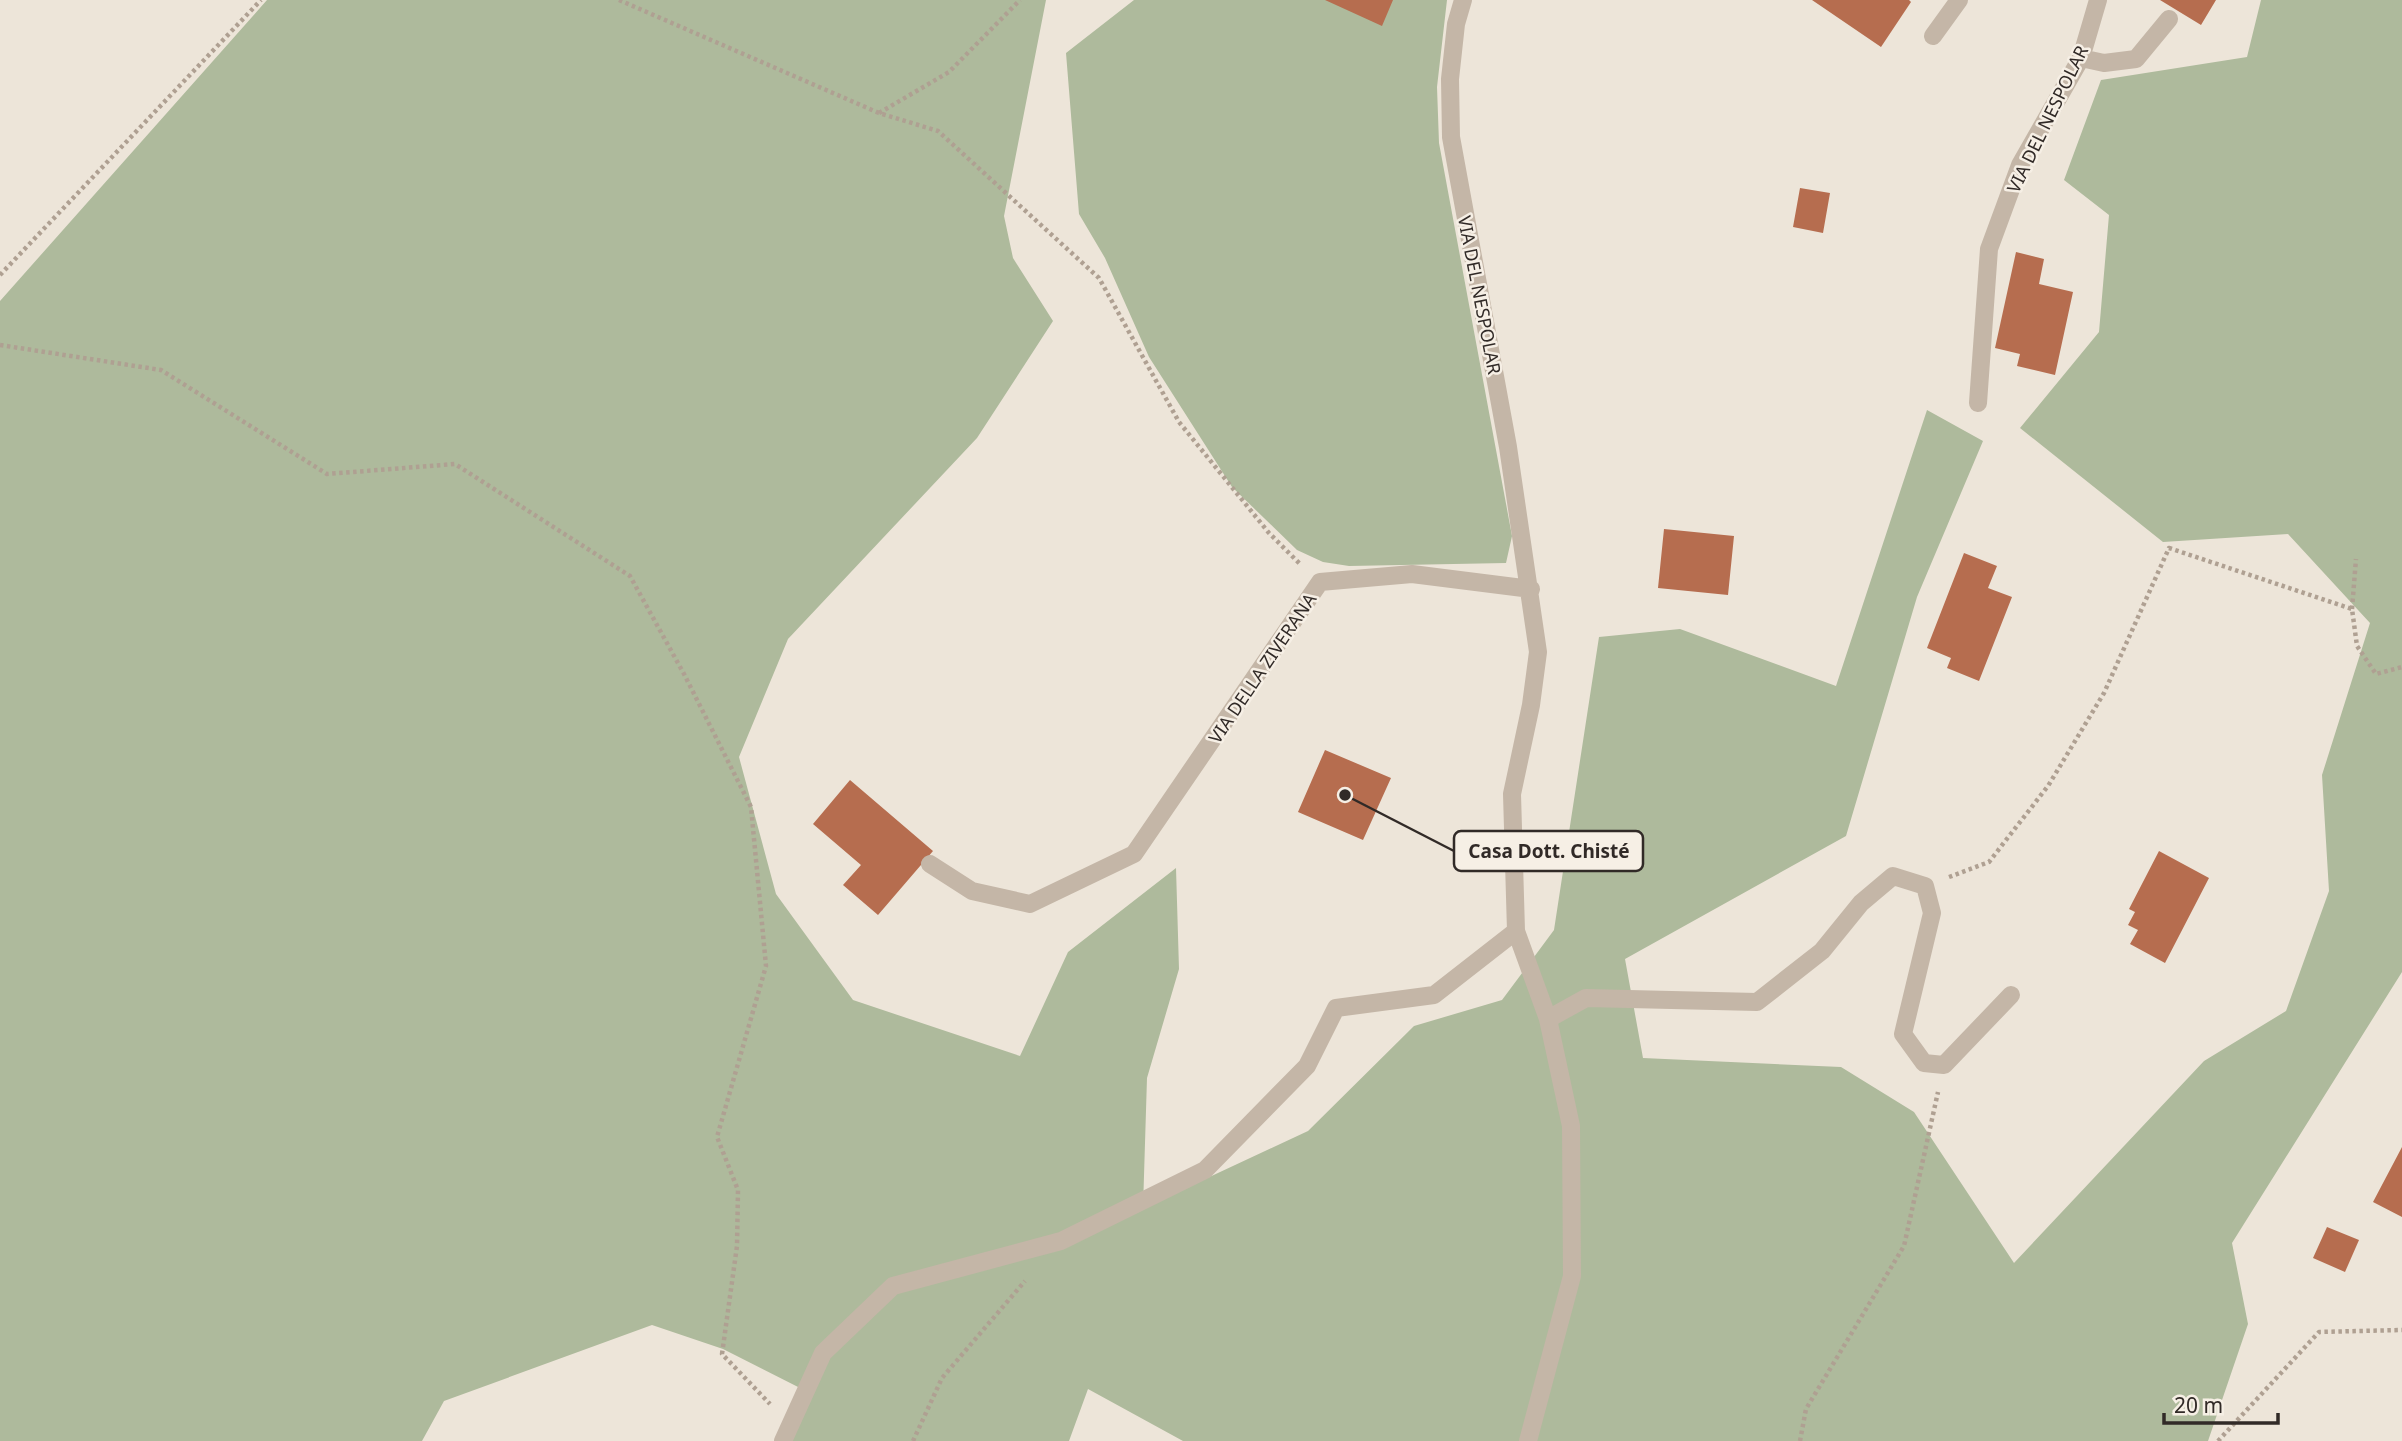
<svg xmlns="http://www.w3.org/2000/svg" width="2402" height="1441" viewBox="0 0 2402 1441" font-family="'Noto Sans',sans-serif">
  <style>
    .green { fill: #aeba9c }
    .building { fill: #b66d4f }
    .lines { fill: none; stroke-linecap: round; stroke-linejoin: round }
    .path { stroke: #afa092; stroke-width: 4.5; stroke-dasharray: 3.5 3.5; stroke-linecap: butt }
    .minor { stroke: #c4b6a7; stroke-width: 18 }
    .labels { text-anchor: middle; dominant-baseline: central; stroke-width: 5; stroke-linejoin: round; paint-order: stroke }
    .street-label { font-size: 18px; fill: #312a27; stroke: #f6efe5 }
    .leader { fill: none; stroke: #312a27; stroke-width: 2.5 }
    .callout-dot { fill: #312a27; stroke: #f6efe5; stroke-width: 2.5 }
    .callout { fill: #f6efe5; stroke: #312a27; stroke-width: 2.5 }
    .callout-label { font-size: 19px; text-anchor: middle; font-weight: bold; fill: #312a27 }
  </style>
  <rect width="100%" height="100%" fill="#ede5d9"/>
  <path class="green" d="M267,0h779l-42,216 9,42 40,63 -76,117 -189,201 -49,118 37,137 77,106 167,56 48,-104 108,-84 3,101 -32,109 -4,130 165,-77 106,-105 88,-26 52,-70 45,-293 81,-8 156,57 91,-276 56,31 -66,156 -71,239 -221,123 18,99 198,9 73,45 100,151 190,-202 82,-50 43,-120 -7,-116 48,-152 -82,-89 -125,8 -143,-114 79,-96 10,-117 -45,-35 37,-100 146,-23 14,-57h141v972l-170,271 16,81 -40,117h-1025l-95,-52 -19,52h-290l25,-51 -81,-41 -71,-24 -208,76 -22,40h-422v-1140z
    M1134,0h313l-10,87 2,56 73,393 -6,27 -157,3 -26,-4 -26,-12 -65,-63 -83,-130 -44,-99 -26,-44 -13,-161z"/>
  <path class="building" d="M1325,0h68l-11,26z
    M1812,0h97l2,2 -30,45z
    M2160,0h56l-15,25z
    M1800,188l30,5 -7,40 -30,-6z
    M2016,252l28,7 -5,25 34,8 -18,83 -38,-9 3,-12 -25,-6z
    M1664,529l70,7 -6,59 -70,-7z
    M1964,553l33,13 -9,22 24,9 -33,84 -32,-13 4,-10 -24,-10z
    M1325,750l66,28 -28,62 -65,-28z
    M850,780l83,71 -55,64 -35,-30 18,-20 -48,-41z
    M2159,851l50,27 -44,85 -35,-19 8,-14 -10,-5 7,-13 -6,-3z
    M2402,1147v70l-29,-15z
    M2327,1227l32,13 -14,32 -32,-14z"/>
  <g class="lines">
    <path class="path" d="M619,0l260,113 59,18 161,147 80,144 90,111 32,32
      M879,113l70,-41 71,-72
      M0,275l261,-275
      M0,345l161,25 166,104 128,-10 175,112 54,98 67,133 15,159 -49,171 21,53 -1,56 -15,108 48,50
      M2352,609l4,-50
      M1949,877l40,-15 59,-76 56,-93 65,-145 183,61 5,37 19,28 26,-7
      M913,1441l29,-63 83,-97
      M1800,1441l6,-32 98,-163 34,-154
      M2218,1441l101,-109 83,-2"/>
    <path class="minor" d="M1463,0l-7,24 -6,55 1,58 57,310 30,205 -7,53 -19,89 4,137 32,88 23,107 1,150 -44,165
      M1933,36l26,-36
      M2081,58l23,5 32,-4 33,-40
      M1978,403l11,-154 31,-84 61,-107 17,-58
      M930,864l42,27 58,13 104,-50 186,-272 92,-8 119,15
      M1548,1019l38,-21 171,4 65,-51 39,-48 32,-27 32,10 7,27 -29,121 21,29 20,2 67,-70
      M783,1441l40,-88 70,-67 168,-45 144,-71 102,-104 29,-58 98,-13 82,-64"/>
  </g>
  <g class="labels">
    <g class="street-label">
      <text transform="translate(2047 119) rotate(-64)">VIA DEL NESPOLAR</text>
      <text transform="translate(1480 295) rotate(79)">VIA DEL NESPOLAR</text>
      <text transform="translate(1262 668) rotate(-56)">VIA DELLA ZIVERANA</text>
    </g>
  </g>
  <path class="leader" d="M1345 795L1454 851"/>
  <circle class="callout-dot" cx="1345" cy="795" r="7"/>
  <rect class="callout" x="1454" y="831" width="189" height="40" rx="7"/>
  <g class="callout-label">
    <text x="1549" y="858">Casa Dott. Chisté</text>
  </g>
  <path d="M2164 1413v10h114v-10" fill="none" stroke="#312a27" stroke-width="3.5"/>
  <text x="2174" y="1413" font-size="21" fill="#312a27" stroke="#f6efe5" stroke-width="5" paint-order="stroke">20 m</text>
</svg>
